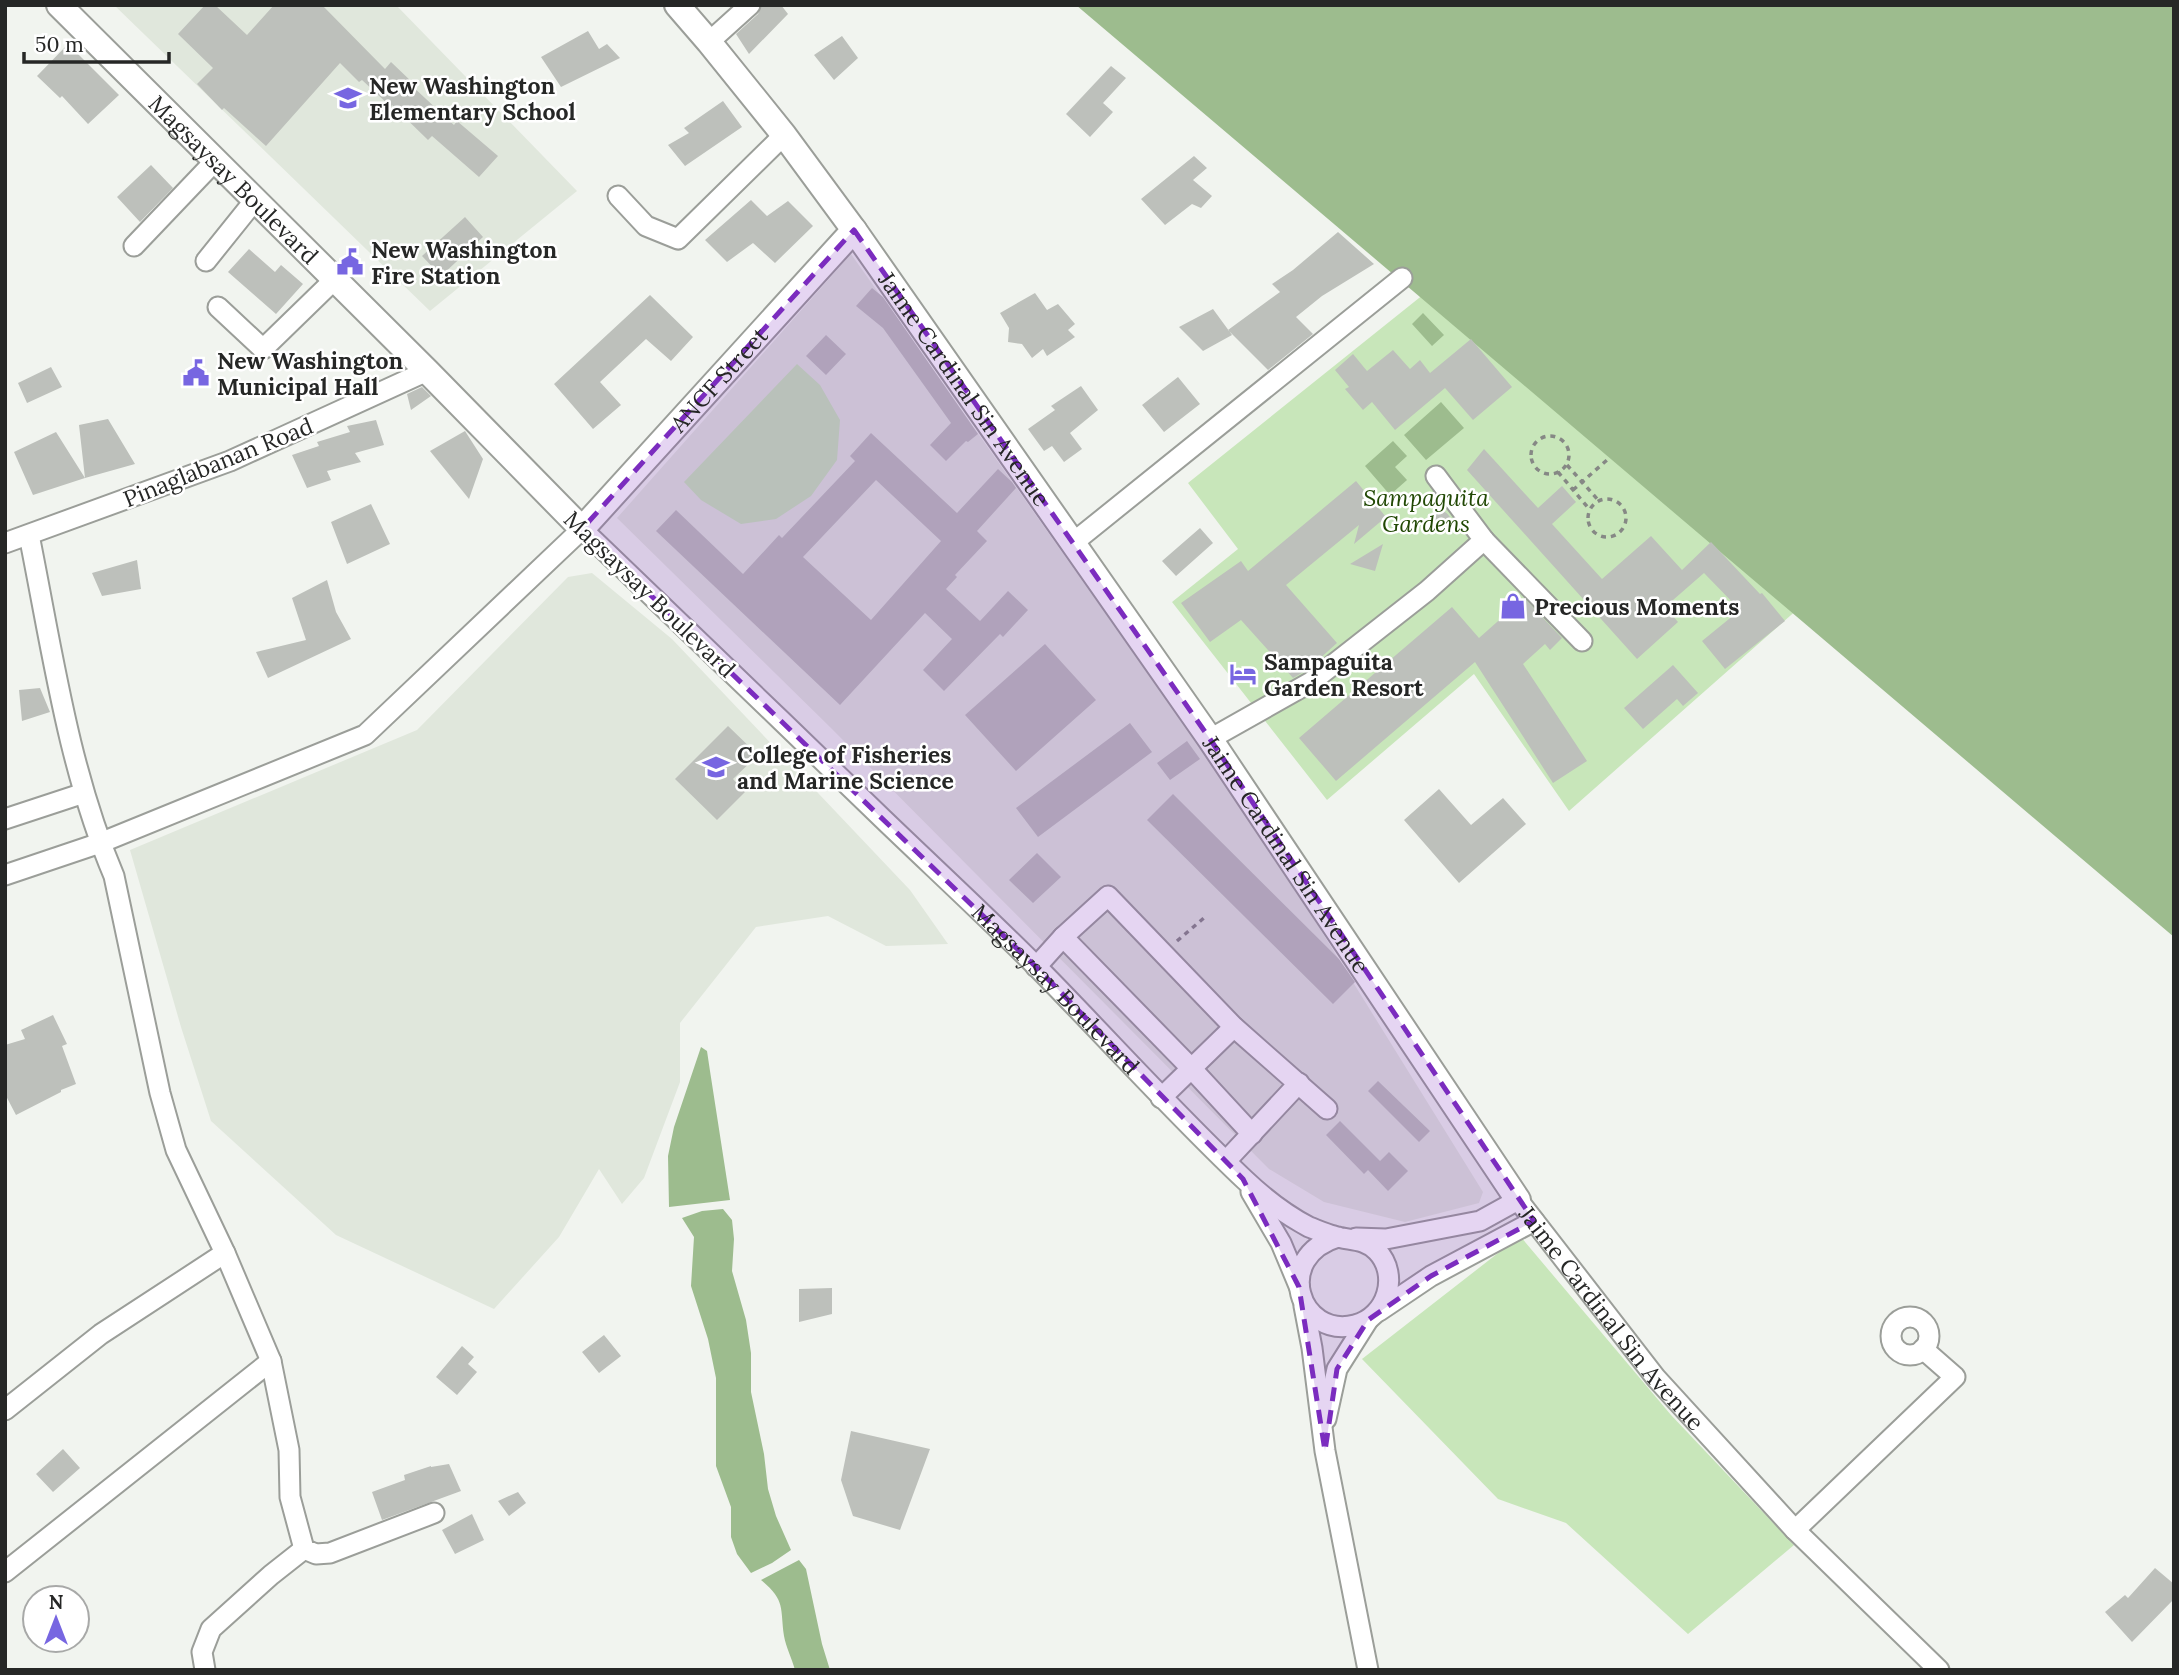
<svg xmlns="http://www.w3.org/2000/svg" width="2179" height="1675" viewBox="0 0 2179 1675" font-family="Lora,serif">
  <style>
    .built { fill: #e0e7dc }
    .green { fill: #c8e6ba }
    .water { fill: #9dbc8e }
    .building { fill: #bdc0bb; fill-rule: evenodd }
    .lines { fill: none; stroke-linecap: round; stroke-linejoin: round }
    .minor-casing { stroke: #9b9e99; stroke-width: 23 }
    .major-casing { stroke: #9b9e99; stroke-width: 28 }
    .path { stroke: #868885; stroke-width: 3.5; stroke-dasharray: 5 5; stroke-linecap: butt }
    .minor { stroke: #fff; stroke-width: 19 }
    .major { stroke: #fff; stroke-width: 24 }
    .marked { fill: #7b2cbf; fill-opacity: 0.2; stroke: #7b2cbf; stroke-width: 5; stroke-dasharray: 14 9; stroke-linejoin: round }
    .labels { text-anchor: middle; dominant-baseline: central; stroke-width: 5; stroke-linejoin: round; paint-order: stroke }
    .poi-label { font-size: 23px; font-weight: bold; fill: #262726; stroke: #fff; text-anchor: start }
    .street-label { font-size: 23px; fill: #262726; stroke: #fff }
    .park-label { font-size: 23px; font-style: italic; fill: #214804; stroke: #fff }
  </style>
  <rect width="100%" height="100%" fill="#f1f4ef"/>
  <path class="built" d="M114,5h282l181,186 -147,120z
    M851,254l407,575 225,363 -4,11 -74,19 -81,-20 -55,-33 -437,-440 -215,-211z
    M592,573l80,66 238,251 38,54 -62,2 -58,-30 -72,11 -76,96v59l-36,96 -22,26 -23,-35 -40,68 -65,72 -158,-74 -125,-114 -30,-94 -51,-177 287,-120 151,-153z"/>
  <path class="green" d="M1429,290l370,318 -230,203 -95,-137 -147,126 -155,-198 66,-53 -50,-66z
    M797,364l23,21 20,35 -3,40 -26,36 -35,23 -35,5 -40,-24 -17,-18z
    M1520,1236l151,179 123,130 -106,89 -122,-111 -68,-24 -136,-140z"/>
  <path class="water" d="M1076,5h1098v932z
    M1423,313l21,22 -12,11 -20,-22z
    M1441,402l23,26 -38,32 -22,-25z
    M1393,441l14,15 -12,11 12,13 -17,15 -25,-29z
    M701,1047l6,4 3,20 20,129 -61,7 -1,-51 6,-29z
    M723,1209l9,11 2,19 -2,32 14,49 5,33v39l13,62 4,35 8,27 15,34 -19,13 -21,10 -14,-19 -6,-17v-30l-15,-41v-88l-8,-39 -17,-53 3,-49 -12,-19 20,-7z
    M799,1560l7,9 16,75 8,26h-35c-3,-11 -9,-23 -11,-34 -4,-28 2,-35 -23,-56z"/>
  <path class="building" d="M205,5h10l32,30 27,-30h48l63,64 6,-7 22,21 -2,2 43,40 3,-4 41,35 -19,21 -47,-41 -4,4 -36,-35 -1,2 -29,-27 -3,2 -19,-19 -74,83 -42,-38 -2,2 -25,-26 16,-16 -35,-34z
    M762,5h19l7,9 -39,40 -13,-20 22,-20z
    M588,31l11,18 8,-5 13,14 -59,29 -20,-30z
    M842,36l16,22 -24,22 -20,-25z
    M68,44l51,51 -31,29 -26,-28 -2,2 -23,-22z
    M1111,66l15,12 -23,25 10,9 -23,25 -24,-23z
    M723,101l19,26 -57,39 -17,-21 21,-12 -5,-5z
    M1194,156l13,12 -14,12 19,16 -11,12 -9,-4 -27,21 -24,-26z
    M151,165l22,23 -33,34 -23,-25z
    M751,200l16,16 21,-15 25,25 -38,37 -22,-20 -26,19 -22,-22z
    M465,217l18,20 -42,39 -19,-20z
    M1338,232l36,32 -52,32 -26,21 17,17 -45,36 -40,-40 52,-38 -8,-8 21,-14z
    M249,249l26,23 6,-7 22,19 -27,30 -48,-42z
    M872,288l11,9 95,137 -10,8 -2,-1 -20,20 -16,-16 21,-22 -68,-95 -27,-22z
    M1035,293l12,17 11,-6 17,20 -7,6 7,7 -28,19 -4,-7 -11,9 -10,-14 -14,-2 1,-14 -9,-15z
    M650,295l43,42 -22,24 -25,-22 -46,43 21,23 -28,24 -39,-45z
    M1213,309l19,26 -29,16 -24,-24z
    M826,335l20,19 -20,21 -20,-19z
    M1471,339l41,48 -39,33 -28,-32 -50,42 -23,-28 -9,8 -18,-21 4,-2 -14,-17 18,-16 14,17 26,-21 17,19 10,-9 10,13z
    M51,367l11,20 -35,16 -9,-20z
    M1178,377l22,27 -36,28 -22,-27z
    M1081,386l17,24 -28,23 12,16 -18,13 -12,-16 -8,5 -16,-22 27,-19 -4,-4z
    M422,387l9,9 -20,14 -4,-16z
    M108,419l27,45 -50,14 -6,-53z
    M376,420l8,25 -29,8 6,9 -34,9 4,9 -24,8 -15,-33 27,-9 -2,-4 33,-10 -3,-6z
    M465,431l18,28 -14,40 -39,-48z
    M56,432l29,46 -52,17 -19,-43z
    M871,433l86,80 41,-44 14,13 4,6 -39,43 10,10 -32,34 2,2 -11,12 34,32 28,-30 20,19 -25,27 -3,-3 -56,57 -21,-21 29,-31 -27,-26 -85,92 -184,-174 20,-21 67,64 36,-39 3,3 73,-77 -5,-5zM876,480l65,61 -70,79 -68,-63z
    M1484,449l54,59 24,-22 14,16 -24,22 50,55 49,-43 31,34 29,-28 49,52 2,-1 23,28 -60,48 -23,-28 38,-31 -36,-37 -39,34 13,15 -41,37 -170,-189z
    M1356,481l30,36 -32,27 5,-19 -73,60 51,58 -30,27 -14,8 -52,-58 -31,22 -29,-39 60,-42 7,10z
    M371,504l19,40 -43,20 -16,-42z
    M1429 522a11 11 0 1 1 22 0a11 11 0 1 1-22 0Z
    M1200,528l13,15 -37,33 -14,-15z
    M1383,544l-8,27 -25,-7z
    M137,560l4,29 -39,7 -10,-23z
    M327,580l9,32 15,27 -83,39 -12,-26 50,-12 -14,-42z
    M1524,598l38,40 -12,12 -5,-6 -22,20 64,97 -34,22 -78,-121 -139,119 -37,-43 153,-131 27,31z
    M1045,644l51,56 -80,71 -51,-56z
    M1673,665l25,28 -15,13 -6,-7 -34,30 -19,-21z
    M40,688l10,24 -28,9 -3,-31z
    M1130,723l22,29 -114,85 -22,-29z
    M728,726l30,29 -25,24 12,13 -28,28 -42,-41z
    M1187,741l13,18 -30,21 -13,-17z
    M1439,789l32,36 32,-27 23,26 -67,59 -55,-63z
    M1173,794l166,165 16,23 -22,22 -186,-184z
    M1037,853l24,24 -28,26 -24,-23z
    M53,1015l14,29 -5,2 14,38 -15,6v2l-45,23 -11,-21v-49l20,-6 -4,-9z
    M1378,1081l52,50 -11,11 -51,-51z
    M1340,1121l40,40 9,-9 19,19 -20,20 -20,-21 -4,4 -38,-39z
    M832,1288v26l-33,8v-33z
    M604,1335l17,21 -22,17 -17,-21z
    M462,1346l12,11 -6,7 9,8 -20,23 -21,-18z
    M851,1431l79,18 -30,81 -47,-14 -12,-36z
    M63,1449l17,19 -27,24 -17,-18z
    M449,1464l12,27 -79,29 -10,-28 33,-12 -1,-5 27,-9v1z
    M518,1492l8,11 -17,13 -11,-15z
    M472,1514l12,26 -29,14 -13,-24z
    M2155,1568l19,16v15l-42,43 -27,-30 20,-17 3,3z"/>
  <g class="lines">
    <g class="minor-casing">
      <g id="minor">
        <path d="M709,42l41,-37"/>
        <path d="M618,196l28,30 32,13 106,-104"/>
        <path d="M134,246l82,-86"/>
        <path d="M206,261l49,-61"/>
        <path d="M218,307l45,42 72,-70"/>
        <path d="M29,535c23,114 39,233 85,341l46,217 16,57 49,103 46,108 18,89 1,47 14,52 12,5 14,-1 104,-40"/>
        <path d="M1484,540l98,101"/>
        <path d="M1074,542l328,-264"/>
        <path d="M5,543l225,-82 197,-90"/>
        <path d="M1210,739l101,-57 116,-91 57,-51 -48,-64"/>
        <path d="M5,819l79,-26"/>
        <path id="s1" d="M5,875l95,-32 265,-108 217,-206c100,96 201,193 301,290 51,49 103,97 153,147 70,71 137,146 209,214 19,18 41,35 64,47 8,3 17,7 25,9 16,5 30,2 43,15 23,24 10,66 -22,74 -56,14 -83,-68 -17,-88"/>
        <path d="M1063,937l128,131 61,66"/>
        <path d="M1036,967l27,-30 45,-41 126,131 93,82"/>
        <path d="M1161,1098l73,-71"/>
        <path d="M1226,1161l73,-78"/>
        <path d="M1251,1192l30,51 18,43"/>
        <path id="s2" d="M1356,1238l30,1 94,-18 38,-21 138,178 139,152 144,140"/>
        <path d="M1304,1306l8,42 13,103 43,219"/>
        <path d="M1379,1311l52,-35 103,-55"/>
        <circle cx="1910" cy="1336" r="19"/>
        <path d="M5,1410l96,-76 124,-81"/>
        <path d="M1326,1419l11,-50 31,-49"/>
        <path d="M1795,1530l160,-153 -32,-28"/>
        <path d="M5,1572l266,-211"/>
        <path d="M205,1670l-3,-18 9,-23 60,-54 33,-26"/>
      </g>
    </g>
    <g class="major-casing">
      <g id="major">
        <path id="s3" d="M59,5l368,366 155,158 272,-299"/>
        <path id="s4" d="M677,5l32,37 75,93 70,95 356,509 308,461"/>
      </g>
    </g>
    <path class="path" d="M1531 455a19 19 0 1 1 38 0a19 19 0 1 1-38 0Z
      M1567,465l32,36
      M1558,472l32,38
      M1573,490l34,-30
      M1588 518a19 19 0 1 1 38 0a19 19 0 1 1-38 0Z
      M1177,941l28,-24"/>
    <use href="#minor" class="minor"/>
    <use href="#major" class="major"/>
  </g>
  <path class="marked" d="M854,230l356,509 324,482 -103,55 -63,44 -31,49 -12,82 -26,-164 -56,-108 -207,-212 -454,-438z"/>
  <defs>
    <g id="school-bare" transform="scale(2.1)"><path d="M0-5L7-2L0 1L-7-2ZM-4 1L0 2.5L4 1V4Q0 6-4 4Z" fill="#7766e1" stroke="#fff" stroke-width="2.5" paint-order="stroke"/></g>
    <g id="civic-bare" transform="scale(2.1)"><path d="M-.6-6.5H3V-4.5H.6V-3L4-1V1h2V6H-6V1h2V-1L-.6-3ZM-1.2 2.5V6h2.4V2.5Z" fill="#7766e1" stroke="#fff" stroke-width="2.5" paint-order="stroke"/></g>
    <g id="shop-bare" transform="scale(2.1)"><path d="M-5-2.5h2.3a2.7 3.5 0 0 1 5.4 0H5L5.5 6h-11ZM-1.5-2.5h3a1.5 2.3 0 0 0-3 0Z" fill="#7766e1" stroke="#fff" stroke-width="2.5" paint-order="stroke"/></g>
    <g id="hotel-bare" transform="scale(2.1)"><path d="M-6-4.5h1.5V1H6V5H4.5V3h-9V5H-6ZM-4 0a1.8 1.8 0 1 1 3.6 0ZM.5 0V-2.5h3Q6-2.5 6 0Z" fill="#7766e1" stroke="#fff" stroke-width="2.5" paint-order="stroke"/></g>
    <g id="university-bare" transform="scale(2.1)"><path d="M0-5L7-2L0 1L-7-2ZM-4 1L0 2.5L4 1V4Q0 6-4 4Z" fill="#7766e1" stroke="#fff" stroke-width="2.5" paint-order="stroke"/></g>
  </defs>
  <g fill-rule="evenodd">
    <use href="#school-bare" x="348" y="98"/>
    <use href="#civic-bare" x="350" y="262"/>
    <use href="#civic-bare" x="196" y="373"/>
    <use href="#shop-bare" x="1513" y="606"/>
    <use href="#hotel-bare" x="1243" y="674"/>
    <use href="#university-bare" x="716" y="767"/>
  </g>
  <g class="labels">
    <g class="poi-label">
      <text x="369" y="85">New Washington<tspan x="369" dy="26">Elementary School</tspan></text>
      <text x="371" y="249">New Washington<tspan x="371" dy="26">Fire Station</tspan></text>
      <text x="217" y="360">New Washington<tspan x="217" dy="26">Municipal Hall</tspan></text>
      <text x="1534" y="606">Precious Moments</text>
      <text x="1264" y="661">Sampaguita<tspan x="1264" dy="26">Garden Resort</tspan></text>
      <text x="737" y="754">College of Fisheries<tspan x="737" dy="26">and Marine Science</tspan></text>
    </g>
    <g class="street-label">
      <text stroke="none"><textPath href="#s3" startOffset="247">Magsaysay Boulevard</textPath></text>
      <text stroke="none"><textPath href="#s3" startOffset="943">ANCF Street</textPath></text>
      <text stroke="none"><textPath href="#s4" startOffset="480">Jaime Cardinal Sin Avenue</textPath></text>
      <text transform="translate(218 462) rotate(-22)">Pinaglabanan Road</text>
      <text transform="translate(650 594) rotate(44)">Magsaysay Boulevard</text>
      <text stroke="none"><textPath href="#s4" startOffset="1046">Jaime Cardinal Sin Avenue</textPath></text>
      <text stroke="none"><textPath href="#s1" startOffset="1346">Magsaysay Boulevard</textPath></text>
      <text stroke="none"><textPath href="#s2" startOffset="320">Jaime Cardinal Sin Avenue</textPath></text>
    </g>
    <g class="park-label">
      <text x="1426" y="497">Sampaguita<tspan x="1426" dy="26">Gardens</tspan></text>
    </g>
  </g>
  <rect width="2179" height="1675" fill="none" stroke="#262726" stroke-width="14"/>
  <g transform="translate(56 1619)"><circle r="33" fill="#ffffff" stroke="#a8a9a8" stroke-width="2"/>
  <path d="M0-5L12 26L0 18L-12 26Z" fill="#7766e1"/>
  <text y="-10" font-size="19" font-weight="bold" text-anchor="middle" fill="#262726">N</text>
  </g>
  <path d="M24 52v10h145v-10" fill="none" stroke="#262726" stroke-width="3.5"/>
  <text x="35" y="52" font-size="21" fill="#262726" stroke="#ffffff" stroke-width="5" paint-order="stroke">50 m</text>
</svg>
